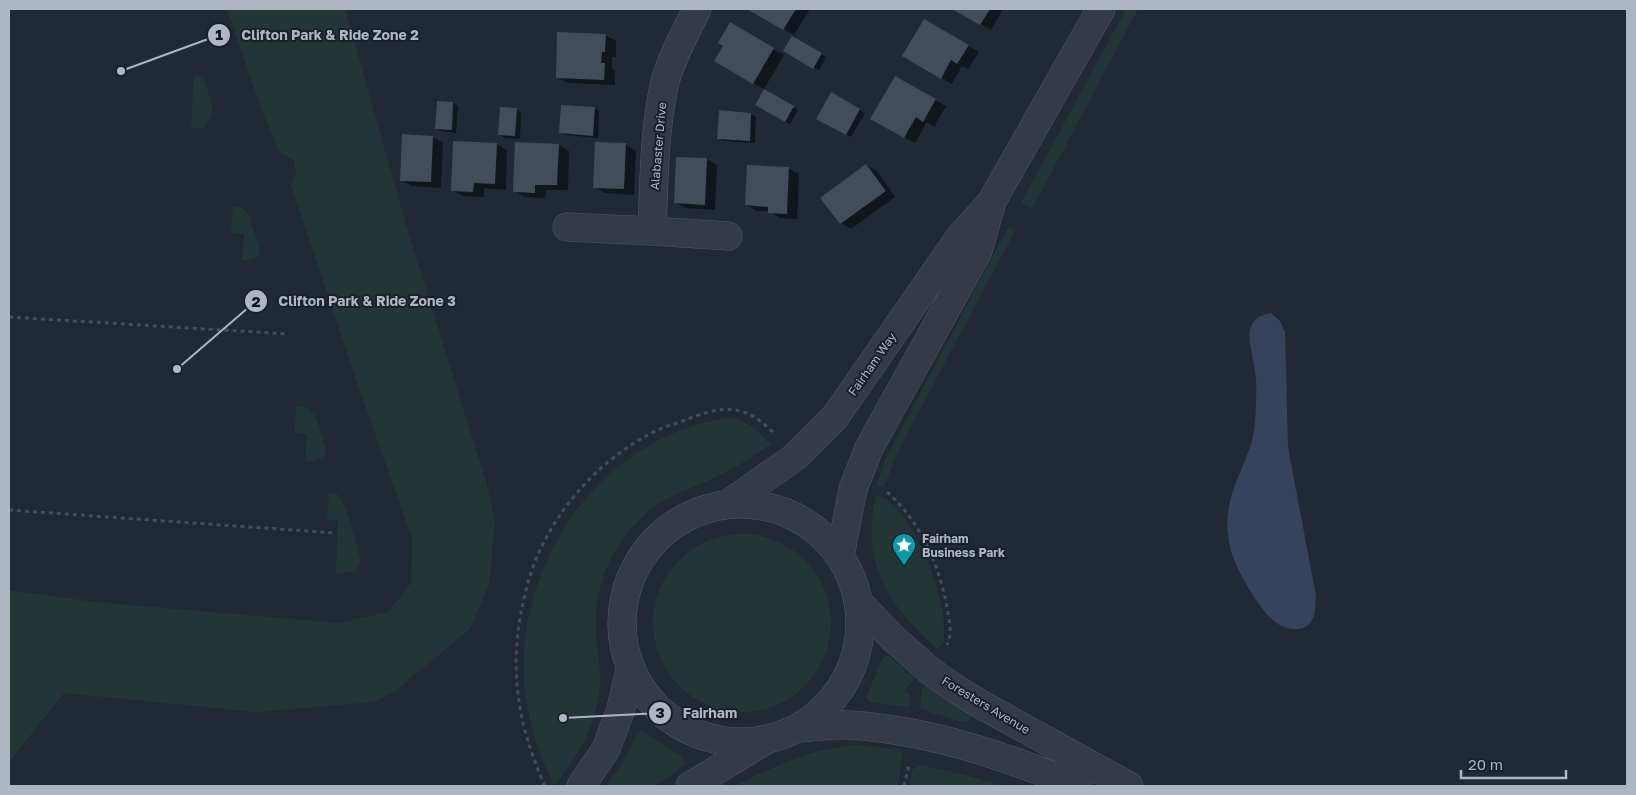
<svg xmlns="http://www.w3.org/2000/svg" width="1636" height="795" viewBox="0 0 1636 795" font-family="'Golos Text',sans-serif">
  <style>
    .green { fill: #233637 }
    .water { fill: #35445c }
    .shadow { fill: #0007 }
    .building { fill: #424c5a }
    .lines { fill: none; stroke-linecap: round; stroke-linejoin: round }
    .minor-casing { stroke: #515964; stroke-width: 29 }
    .path { stroke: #405154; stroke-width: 3; stroke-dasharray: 4 4; stroke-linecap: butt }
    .minor { stroke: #343b46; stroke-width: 28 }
    .labels { text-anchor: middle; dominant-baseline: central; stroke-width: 4; stroke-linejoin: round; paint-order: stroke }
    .street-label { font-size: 12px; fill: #aeb6c3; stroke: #19202a }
    .poi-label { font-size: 12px; font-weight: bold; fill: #aeb6c3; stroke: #19202a; text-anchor: start }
    .leader { fill: none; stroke: #aeb6c3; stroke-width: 2 }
    .callout-dot { fill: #aeb6c3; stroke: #19202a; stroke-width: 2 }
    .mark-label { font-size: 15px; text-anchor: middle; font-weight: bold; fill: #111 }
    .callout-label { font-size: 14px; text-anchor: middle; font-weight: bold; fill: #aeb6c3; stroke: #19202a; stroke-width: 4; stroke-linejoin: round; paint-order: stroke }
  </style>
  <rect width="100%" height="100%" fill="#202935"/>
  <path class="green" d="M227,9h118l62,219 80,257 8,37 -6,62 -19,45 -75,62 -21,11 -118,10 -192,-19 -55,69v-172l86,12 244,21 49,-11 23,-29 1,-45 -51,-144 -70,-209 5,-12 -2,-12 -14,-9 -18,-41z
    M1126,9h12l-106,200 -11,-6z
    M194,74l9,3c6,20 17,34 0,51h-12z
    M233,206l9,2 7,7 11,37c-4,9 -9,8 -18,8l2,-26 -13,-1z
    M1008,227l7,4 -117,220 -14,37 -7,-3 7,-23z
    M296,406l11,1 9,10 10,32 -2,7 -8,5h-11l2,-27 -12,-1z
    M729,418c18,1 29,14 42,26 -18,12 -35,24 -55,33 -25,12 -52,19 -73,39 -30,28 -49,69 -47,111 0,19 5,38 4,57 -3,39 -21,72 -46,102 -16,-33 -27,-69 -30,-105 -7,-123 80,-246 205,-263z
    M329,493l10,2 10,23 12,43 -5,10 -20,3 2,-54h-11z
    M876,495c30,7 57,73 63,101 4,15 6,30 5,46l-7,7c-49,-44 -77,-86 -61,-154z
    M653 623a89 89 0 1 1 178 0a89 89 0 1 1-178 0Z
    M886,656h3l26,22 -11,13 6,4 -1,12 -39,-5 -4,-4 16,-39z
    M925,685l43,27 3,6 -1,3 -8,1 -42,-13 2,-21z
    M642,731l39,25 4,7 -2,3 -27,20h-50l19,-27 12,-24z
    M858,745l45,5 -5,36h-164c40,-19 79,-39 124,-41z
    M920,765l41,9 40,11 -91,1 2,-16z"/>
  <path class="water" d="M1271,313l9,8 5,11 3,115 28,149c-1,6 0,13 -2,19 -5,19 -27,17 -40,6 -16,-13 -40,-55 -44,-74 -10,-44 10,-68 22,-106 3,-13 4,-28 4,-42 1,-11 0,-23 -2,-34 -3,-21 -14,-47 17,-52z"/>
  <path class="shadow" d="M749,9h61l-16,26z
    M955,9h48l-12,21z
    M924,20l55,32 -11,17 -6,-3 -10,18 -48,-28z
    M730,24l54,31 -20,34 -48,-28 8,-15z
    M605,35l11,6v16h-4v12l3,2v14l-47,-2 -11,-6z
    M792,38l34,19 -7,13 -34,-19z
    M895,77l51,29 -12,21 -7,-5 -12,21 -43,-25z
    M764,91l34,19 -8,14 -34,-19z
    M832,94l33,19 -14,24 -33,-19z
    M453,103l5,3 -2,27 -15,-2 -5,-2z
    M594,108l5,3 -1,27 -32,-3 -5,-2z
    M516,109l5,3 -1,27 -15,-1 -6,-3z
    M720,112l31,2 5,3 -1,26 -32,-2 -5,-3z
    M432,137l11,6 -2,45 -29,-2 -11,-6z
    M497,144l10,6 -1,40 -22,-2v9l-21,-1 -11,-6z
    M559,145l10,6 -1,39h-22l-1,8 -20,-1 -11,-6z
    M626,145l10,6 -2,44 -29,-2 -11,-6z
    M707,159l10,6 -2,45 -29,-2 -11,-6z
    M866,165l11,6 18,26 -44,32 -10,-6z
    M788,168l11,6 -2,45 -17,-1 -11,-7h-12l-11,-6z"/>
  <path class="building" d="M747,9h49l-13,21z
    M952,9h38l-10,16z
    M924,19l45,26 -12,19 -6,-4 -10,19 -39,-23z
    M730,22l44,26 -21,36 -39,-23 9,-15 -5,-3z
    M557,32l49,2 -1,18h-3l-1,11h4l-1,17 -48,-2z
    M792,36l30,17 -9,16 -30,-18z
    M895,76l41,23 -13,23 -7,-5 -12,21 -34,-19z
    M764,89l30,17 -9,16 -30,-17z
    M831,92l29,17 -14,26 -30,-16z
    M437,101l16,1 -1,28 -17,-1z
    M561,105l34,2 -2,29 -34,-3z
    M500,107l17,1 -2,28 -17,-1z
    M719,110l32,3 -1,28 -33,-2z
    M402,134l31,2 -2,46 -31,-1z
    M453,141l44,2 -2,41 -21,-1 -1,9 -22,-1z
    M515,142l44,2 -2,41h-22v8l-22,-1z
    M595,142l31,1 -2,46 -31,-1z
    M676,157l31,1 -2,47 -31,-2z
    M866,164l20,27 -46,33 -20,-26z
    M747,165l42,2 -2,47 -19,-1v-6l-23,-2z"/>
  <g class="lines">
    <g class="minor-casing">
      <path id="minor" d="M697,9c-11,23 -28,53 -33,77 -10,47 -10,97 -12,145l76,5
        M567,227l85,4
        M622 623a119 119 0 1 1 238 0a119 119 0 1 1-238 0Z
        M728,504l67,-47 40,-40 125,-180 28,-31
        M840,556l13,-67 16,-41 109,-197 14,-50 109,-192
        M859,603l35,36 35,31 24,17 27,17 149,82
        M799,728c17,-1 34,-4 50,-3 80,5 156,31 229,61
        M581,786l25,-37 15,-40 9,-39
        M690,786l73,-44"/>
    </g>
    <path class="path" d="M9,317l279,17
      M887,492c33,29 52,73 60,115 2,13 6,26 0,38
      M9,510l326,23
      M543,786l1,-2c-29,-66 -36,-124 -18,-194 16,-67 69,-130 130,-159 9,-5 19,-7 29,-11 16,-6 37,-14 55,-9 14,3 24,13 34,22
      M904,786l5,-21"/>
    <use href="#minor" class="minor"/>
  </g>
  <defs>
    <g id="sight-pin" transform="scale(1.25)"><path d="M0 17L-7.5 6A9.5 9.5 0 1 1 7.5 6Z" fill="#0f9aa8" stroke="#19202a"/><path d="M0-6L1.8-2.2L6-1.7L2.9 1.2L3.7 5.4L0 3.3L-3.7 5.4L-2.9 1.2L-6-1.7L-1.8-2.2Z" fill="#fff"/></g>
  </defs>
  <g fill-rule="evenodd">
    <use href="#sight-pin" x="904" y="545"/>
  </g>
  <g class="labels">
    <g class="street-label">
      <text transform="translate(658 146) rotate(-85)">Alabaster Drive</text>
      <text transform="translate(872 364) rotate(-55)">Fairham Way</text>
      <text transform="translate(986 705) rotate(31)">Foresters Avenue</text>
    </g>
    <g class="poi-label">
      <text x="922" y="538">Fairham<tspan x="922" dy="14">Business Park</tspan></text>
    </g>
  </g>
  <path class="leader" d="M121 71L219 35M177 369L256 301M563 718L660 713"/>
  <g class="callout-dot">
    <circle cx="121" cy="71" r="5"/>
    <circle cx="177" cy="369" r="5"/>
    <circle cx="563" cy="718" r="5"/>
    <circle cx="219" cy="35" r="12"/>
    <circle cx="256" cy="301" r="12"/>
    <circle cx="660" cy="713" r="12"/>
  </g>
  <g class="mark-label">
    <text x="219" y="40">1</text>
    <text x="256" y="307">2</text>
    <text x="660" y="718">3</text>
  </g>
  <g class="callout-label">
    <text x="330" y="40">Clifton Park &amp; Ride Zone 2</text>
    <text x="367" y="306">Clifton Park &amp; Ride Zone 3</text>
    <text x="710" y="718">Fairham</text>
  </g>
  <rect width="1636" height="795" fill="none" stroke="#aeb6c3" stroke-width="20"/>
  <path d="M1461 770v8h105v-8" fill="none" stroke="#aeb6c3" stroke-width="2.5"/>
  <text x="1468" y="770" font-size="15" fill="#aeb6c3" stroke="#19202a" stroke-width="4" paint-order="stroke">20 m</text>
</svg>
